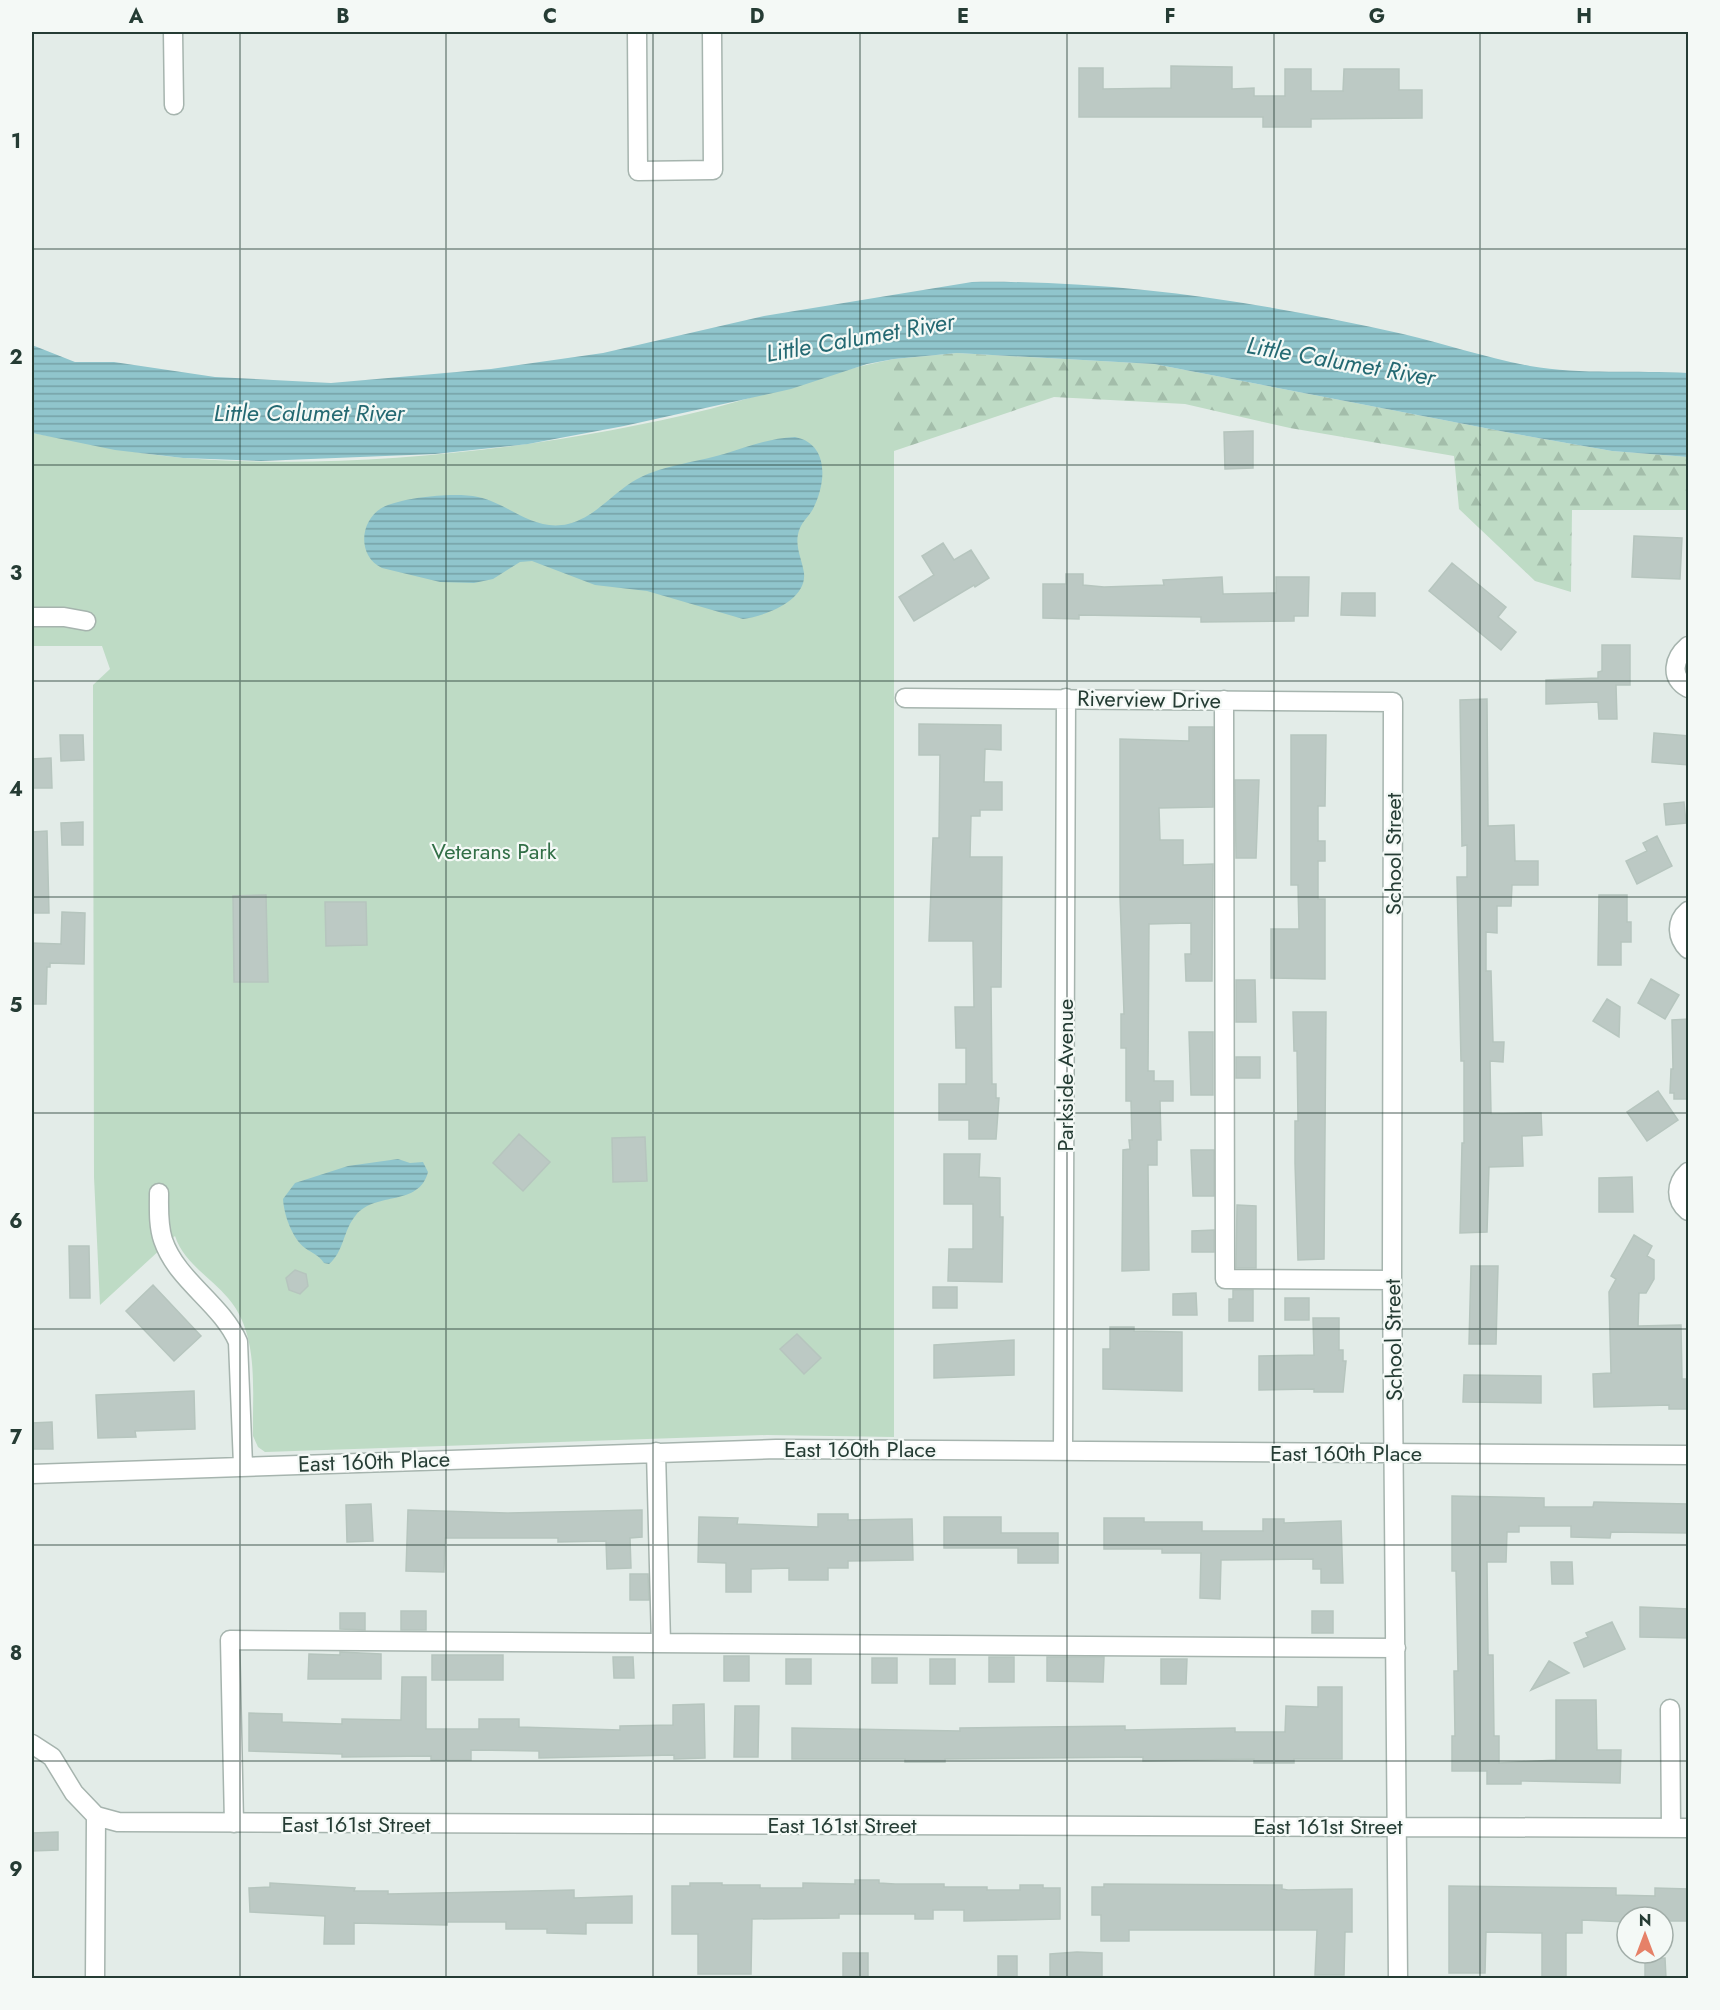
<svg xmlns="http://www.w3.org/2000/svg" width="1720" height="2010" viewBox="0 0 1720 2010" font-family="Jost,sans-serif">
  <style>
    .green { fill: #bedbc5 }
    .forest { fill: url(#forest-firs) }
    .water { fill: url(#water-rules) }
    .building { fill: #bcc9c4; stroke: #b6c5be; stroke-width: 1.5 }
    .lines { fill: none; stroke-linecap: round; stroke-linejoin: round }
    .minor-casing { stroke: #a6b4ae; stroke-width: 21 }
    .minor { stroke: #fff; stroke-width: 18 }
    .grid { fill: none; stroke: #253c34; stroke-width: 1.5; stroke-opacity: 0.55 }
    .labels { text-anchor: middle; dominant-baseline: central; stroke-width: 4.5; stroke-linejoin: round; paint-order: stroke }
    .street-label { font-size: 22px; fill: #253c34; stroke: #f4f9f6 }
    .park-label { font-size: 22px; fill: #326f47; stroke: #f4f9f6 }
    .water-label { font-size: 24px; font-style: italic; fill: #246972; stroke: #f4f9f6 }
    .neatline { fill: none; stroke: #253c34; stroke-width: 2 }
    .grid-label { font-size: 20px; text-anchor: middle; font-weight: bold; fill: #253c34 }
  </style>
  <defs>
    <pattern id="forest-firs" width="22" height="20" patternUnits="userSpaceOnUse" patternTransform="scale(1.5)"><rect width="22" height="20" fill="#bedbc5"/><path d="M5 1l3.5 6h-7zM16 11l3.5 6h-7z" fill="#a3bdaa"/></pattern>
    <pattern id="water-rules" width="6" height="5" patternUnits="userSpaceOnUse" patternTransform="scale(1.5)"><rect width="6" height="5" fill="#90c5cc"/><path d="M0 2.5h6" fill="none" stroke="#75a1a6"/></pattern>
  </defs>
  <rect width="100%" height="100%" fill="#e3ece8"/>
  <path class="green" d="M894,359v1078l-127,-2 -502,17 -7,-5 -5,-11c-1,-46 7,-101 -25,-138 -18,-21 -44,-35 -53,-62l-75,69 -6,-128 -1,-492 17,-16 -8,-23h-70v-213c50,8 100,21 152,25 167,13 363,-9 526,-49 62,-16 122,-38 184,-50z"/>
  <path class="forest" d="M957,353l197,11 362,70 96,17 76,6v53h-116l-1,82 -36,-11 -76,-72 -5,-53 -164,-28 -105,-24 -131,-7 -160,54v-92z"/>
  <path class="water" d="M972,282c145,-2 290,20 431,52 42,10 84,24 127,32 52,9 106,4 158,7v84l-76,-6 -96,-17 -362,-70 -197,-11 -63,6 -27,5 -76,25 -167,37 -96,18 -93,10 -174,7 -78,-3 -68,-8 -83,-17v-88l43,17h39l101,15 116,6 160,-14 112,-16 161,-37z
    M795,437c35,7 31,47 18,72 -4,7 -10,12 -13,19 -7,16 2,30 4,45 3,28 -39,43 -61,46l-96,-28 -52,-6 -63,-24 -12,1 -27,17 -19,4 -34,-1 -58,-14c-27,-13 -22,-53 6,-63 22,-8 67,-13 90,-8 32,7 55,35 90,27 27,-7 42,-28 64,-42 28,-17 62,-19 92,-28 24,-7 45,-16 71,-17z
    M398,1159l12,4 13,-1 5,10c-9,35 -52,19 -72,43 -13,15 -12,37 -27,49l-5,-1c-6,-9 -11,-9 -19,-15 -13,-10 -21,-33 -22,-49l12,-16 53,-17z"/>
  <path class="building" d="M1171,66l61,1v22l22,-1v8h31v-27h26v22h32l1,-22h55v21h23v28l-111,1v8h-48v-10h-184v-49h24v21l68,-1z
    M1253,431v37l-28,1 -1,-37z
    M1634,536l48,2 -2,41 -48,-2z
    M943,543l11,17 17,-10 18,28 -14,9 -1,-2 -60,36 -15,-24 35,-22 -12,-19z
    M1452,563l54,44 -8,10 18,15 -15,18 -72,-59z
    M1066,574h17v11l21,2 60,-2 -1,-5 59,-3 1,17 53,-1v-16h33l-1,39h-14v5l-93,1v-5l-122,-2v4l-36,-1v-34h23z
    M1342,593h33v23l-34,-1z
    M1602,645h28v40h-14l1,34h-18l-1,-17 -52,2v-24l52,-2v-6l4,-1z
    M1487,699l1,127 26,-1 1,36h23v24h-26l-1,21h-14v27l-11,-1v39h5l2,71h11l-1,20 -13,-1 1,53 50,-1 1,22 -20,1 1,30 -34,1 -2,65 -27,1 2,-90h2v-82h-3l-4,-184h10v-32l-5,1 -2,-146z
    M919,724l82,1v25l-16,-1 -1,33h18v28h-22v6h-9l-1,41h32l-1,130h-10l1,97h4v14h3l-3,41h-27v-19h-30v-36h27v-36h-10l-1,-41h19l-1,-66h-44l4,-103h6l1,-83h-21z
    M1189,727h24v80l-54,1 1,32h23v25l30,-1 -1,117h-26l-1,-27h6v-31l-42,1 -1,147h6v10h19v20h-13l1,39h-4v25h-9l1,105 -27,1 1,-121 7,-1 -1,-9h3l-1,-39h-5v-53h-5v-34h3l-4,-117v-158l69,2z
    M1654,733l35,3v29l-37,-3z
    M60,735h23l1,25 -23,1z
    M1291,735h35l-1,71h-7v35h7v20h-7v38h7v80l-54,-1v-49h28l-1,-44h-7z
    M51,758l1,30h-20v-29z
    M1235,780h24l-3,78h-20z
    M1684,802l2,21 -20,2 -2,-21z
    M83,822v23h-21l-1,-22z
    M47,831l2,82h-17v-81z
    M1657,836l15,30 -35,18 -11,-23 21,-10 -4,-8z
    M266,895l2,87h-34l-1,-86z
    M1599,895h28v27h4v20h-10v23h-23z
    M325,902h41l1,43 -41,1z
    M62,912l23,1 -1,51 -34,-1v4h-3l-1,37h-14v-61l29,1z
    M1651,979l28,16 -14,24 -27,-16z
    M1236,980h19l1,42h-20z
    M1607,999l13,8 -1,30 -26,-16z
    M1293,1012h33l-2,247 -26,1 -3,-97v-42h3l-1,-70h-3z
    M1689,1019v80h-15v-6h-4l1,-24h2l-1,-49z
    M1189,1032h24v63h-22z
    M1236,1057h24v21h-24z
    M1658,1091l20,29 -31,21 -20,-29z
    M519,1134l31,28 -27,29 -30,-28z
    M645,1137l2,44 -34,1 -1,-44z
    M1191,1150h23v46h-21z
    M944,1154h36l-1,23 21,1v39h3l-1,65 -54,-1 1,-32h24v-45h-29z
    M1632,1177l1,35h-34v-34z
    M1237,1205l19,1v62h-20z
    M1214,1230v22h-22v-21z
    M1634,1235l18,11 -5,10 7,4v19l-8,14h-7l-1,33 43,-1 1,54h7v30h-20v-4l-75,2 -1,-33 18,-1 -2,-81 7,-13 -5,-3z
    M69,1246h20l1,52h-20z
    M1471,1266h27l-2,78h-27z
    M295,1270l11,4 2,12 -8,8 -11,-4 -3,-12z
    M153,1285l48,51 -27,25 -48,-50z
    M933,1287h24v21h-24z
    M1233,1290h20v31h-24v-22h4z
    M1196,1293l1,22h-24v-21z
    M1285,1298h24v22h-24z
    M1313,1318h26v32h4v11h3l-3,31h-29v-3l-55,1v-34l55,-1z
    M1110,1327h24v4l48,1v59l-79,-2v-40h7z
    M797,1334l24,24 -17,16 -24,-25z
    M1014,1340v35l-80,3v-33z
    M1464,1375l77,1v27l-78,-1z
    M194,1391l1,38 -60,2 1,6 -38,1 -2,-43z
    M52,1422l1,27h-21v-26z
    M1452,1496l92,2v9h49l1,-5 95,2v29l-78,-1 -1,6 -39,-1v-11h-52v6h-12l-1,30h-19l1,93h5l1,81h5v27l57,-3v-60h40l1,50h24l-1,33 -99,-2v3h-34v-13h-35v-35h3l-1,-65h4l-2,-100h-4z
    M371,1504l2,37 -26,1 -1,-37z
    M408,1510l99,3 135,-3v27l-12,1 1,30 -24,1 -1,-28 -48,1v-4h-113l-1,34 -38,-1z
    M818,1514h30v6l64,-1 1,41 -65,1v7h-20v12h-39v-12l-38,1v23h-25v-29l-28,-1 1,-45 39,1 -1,6 81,3z
    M944,1517h57v16h57v30h-40v-15h-74z
    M1104,1518h40v4h58v9h61v-12h21v4l57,-2 2,62h-22v-14h-8v-10l-92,1 -1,39 -20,-1 1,-45h-39v-4h-58z
    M1551,1562h21l1,22h-21z
    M630,1574h18l1,26h-19z
    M1640,1607l49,2v29l-49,-1z
    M401,1611h25v19h-25z
    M1312,1611h21v22h-21z
    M340,1613h25v17l-25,-1z
    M1612,1622l13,27 -41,18 -10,-24 14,-6 -2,-4z
    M340,1652l41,2v25h-73l1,-25 31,1z
    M432,1655h71v25h-71z
    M724,1656h25v25h-25z
    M613,1657h20l1,21h-20z
    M989,1657h25v25h-25z
    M1047,1657h57l-1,25 -56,-1z
    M872,1658h25v25h-25z
    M786,1659h25v25h-25z
    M930,1659h25v25h-25z
    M1161,1659h26l-1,25h-25z
    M1549,1661l20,12 -38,17z
    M402,1677h24v52h53v-10h40v8l101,3v-4l53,-1v-20l31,-1 1,54 -31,1v-4l-135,3v-7l-68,-1v10h-40v-4l-89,1v-3l-93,-3v-38l33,1v8l60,2v-5l59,1z
    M1318,1687h24v72h-48v4h-40v-4l-111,2v-4l-198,2v3h-40v-3h-113v-31l168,3v-3l165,-2v4l110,-2v4h50l1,-26 32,1z
    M735,1706h24l-1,51h-24z
    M58,1832v18l-26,1v-18z
    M855,1880h24v3l16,1h49v3h43v3h33v-5h23v3h17v31l-96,2v-11h-31v9h-18v-5h-76v4l-87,1 -1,55h-53v-40h-26v-48h18v-3h32v2h38v3h43v-5l52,1z
    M270,1883l85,5 -1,3h34v3l186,-4v8l58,-2v27h-46v11l-39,-1v-4h-41v-7h-59v3l-93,-2v21h-30l1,-28 -75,-4 -1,-24 21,-1z
    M1104,1884l178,1v4l6,1 64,-1v43h-7l-1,43h-29l2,-45h-188v11h-28v-26h-9v-28h12z
    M1449,1886l167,2v7l39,1v-8l34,1v32h-26v-4h-36v5l-45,-2v13h-16v45h-24v-45l-56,-1 -1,41h-36z
    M1077,1952l25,1v25h-52v-24z
    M843,1953h25v25h-25z
    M998,1956h19v22h-19z
    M1665,1958l1,20h-21v-19z"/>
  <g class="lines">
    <g class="minor-casing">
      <path id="minor" d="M173,32l1,73
        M637,32l1,139 75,-1 -1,-138
        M32,617h32l22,4
        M1688,646c-14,12 -19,31 0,42
        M905,698l488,4 -1,578 6,698
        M1224,700l1,579 167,1
        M1688,911c-13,11 -11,27 0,38
        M1688,1172c-13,12 -13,28 0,39
        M159,1193c0,16 -1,32 4,47 14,41 58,63 75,102l5,123
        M1063,1451l3,-753
        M656,1452l5,191
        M32,1474l744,-25 912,6
        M1670,1709l1,119
        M32,1744l20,13 22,36 22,23 22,6 1570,6
        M234,1823l-4,-183 1166,8
        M95,1978l1,-162"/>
    </g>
    <use href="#minor" class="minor"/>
  </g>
  <path class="grid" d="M240,32v1946M446,32v1946M653,32v1946M860,32v1946M1067,32v1946M1274,32v1946M1480,32v1946M32,249h1656M32,465h1656M32,681h1656M32,897h1656M32,1113h1656M32,1329h1656M32,1545h1656M32,1761h1656"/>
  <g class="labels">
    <g class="street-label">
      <text transform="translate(1149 699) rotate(1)">Riverview Drive</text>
      <text transform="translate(1393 854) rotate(-90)">School Street</text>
      <text transform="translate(1065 1075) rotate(-90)">Parkside Avenue</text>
      <text transform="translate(1393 1340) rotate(-91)">School Street</text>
      <text x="860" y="1449">East 160th Place</text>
      <text x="1346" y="1453">East 160th Place</text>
      <text transform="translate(374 1461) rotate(-2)">East 160th Place</text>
      <text x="356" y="1824">East 161st Street</text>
      <text x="842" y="1825">East 161st Street</text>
      <text x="1328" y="1826">East 161st Street</text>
    </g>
    <g class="park-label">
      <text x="494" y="851">Veterans Park</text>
    </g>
    <g class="water-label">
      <text transform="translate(860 337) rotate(-10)">Little Calumet River</text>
      <text transform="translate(1341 361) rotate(10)">Little Calumet River</text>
      <text x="309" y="412">Little Calumet River</text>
    </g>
  </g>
  <rect width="1720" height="2010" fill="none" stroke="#f4f9f6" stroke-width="66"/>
  <g transform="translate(1645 1935)"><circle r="28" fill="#f4f9f6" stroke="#a1ada8" stroke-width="1.5"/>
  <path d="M0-4.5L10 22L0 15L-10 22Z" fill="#e68168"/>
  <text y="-9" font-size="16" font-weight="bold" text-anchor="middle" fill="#253c34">N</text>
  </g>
  <rect x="33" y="33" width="1654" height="1944" class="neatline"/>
  <g class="grid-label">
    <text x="136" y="23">A</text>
    <text x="343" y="23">B</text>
    <text x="550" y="23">C</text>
    <text x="757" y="23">D</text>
    <text x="963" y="23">E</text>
    <text x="1170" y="23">F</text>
    <text x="1377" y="23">G</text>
    <text x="1584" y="23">H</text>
    <text x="16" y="148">1</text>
    <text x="16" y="364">2</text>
    <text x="16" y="580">3</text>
    <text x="16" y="796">4</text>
    <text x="16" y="1012">5</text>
    <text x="16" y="1228">6</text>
    <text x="16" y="1444">7</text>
    <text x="16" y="1660">8</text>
    <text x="16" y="1876">9</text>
  </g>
</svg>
